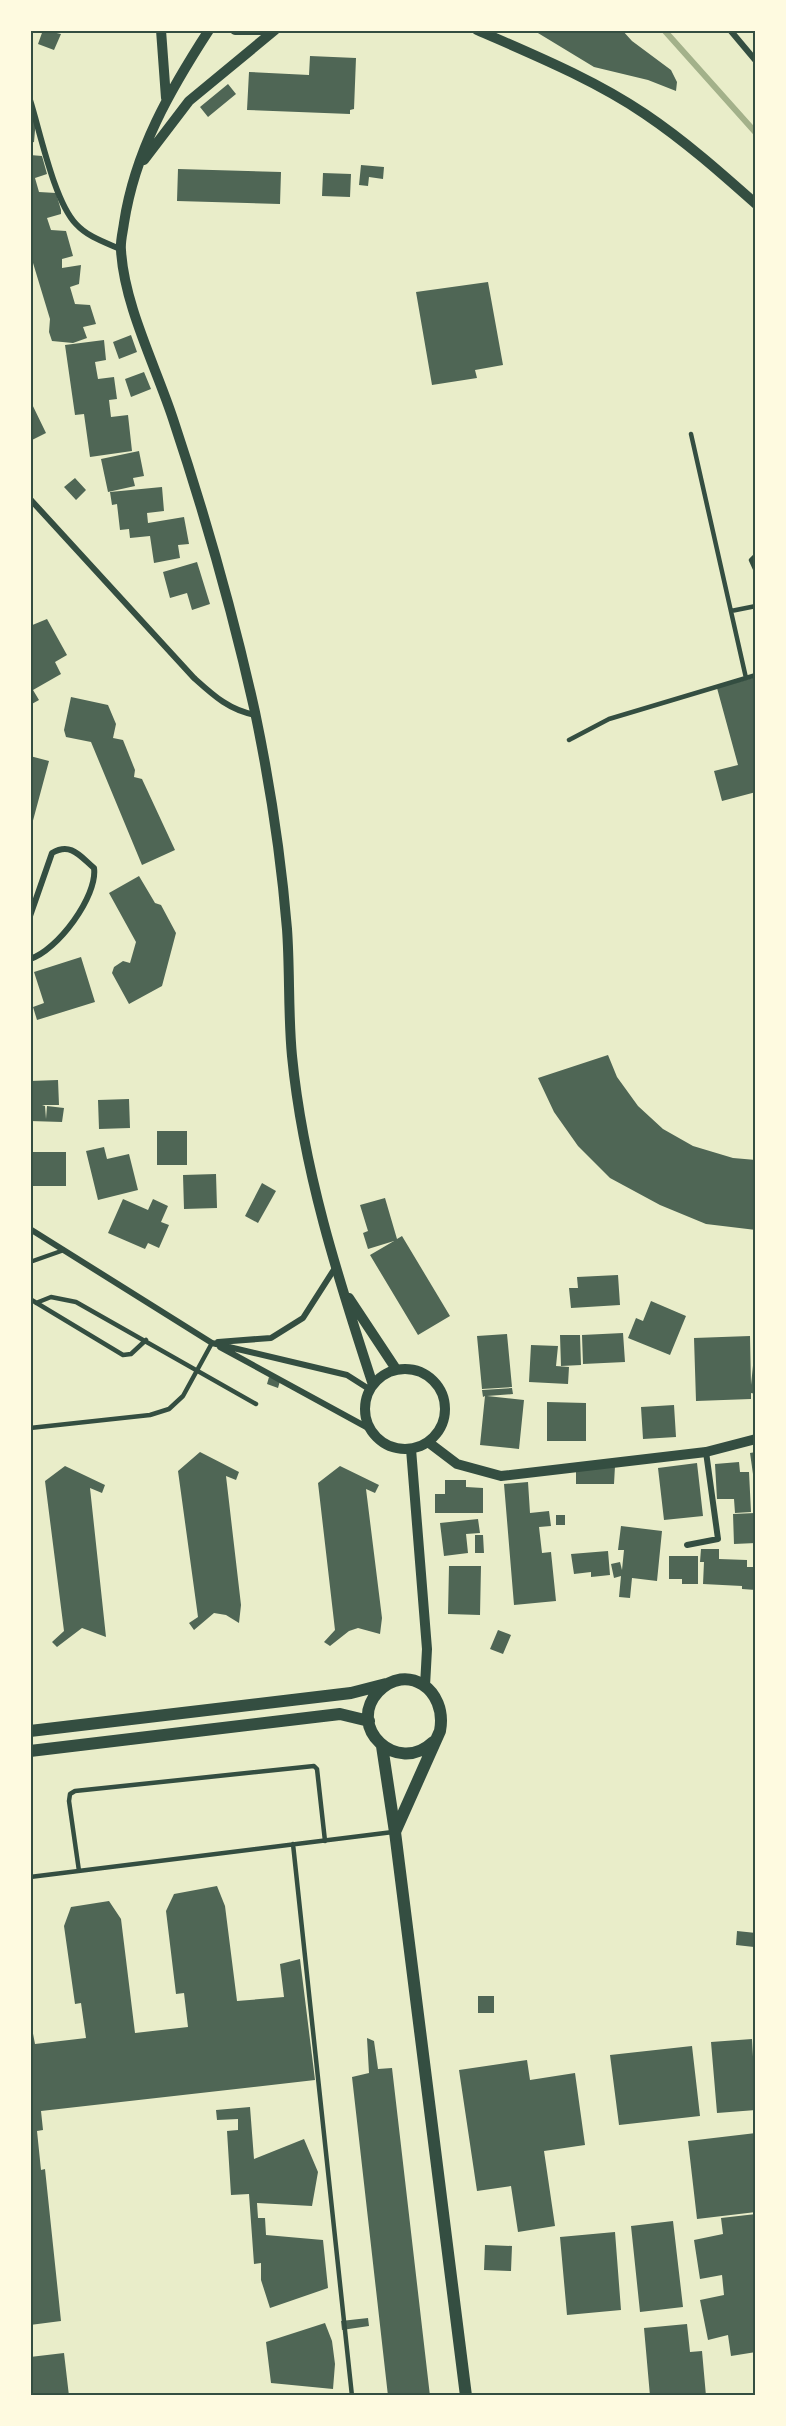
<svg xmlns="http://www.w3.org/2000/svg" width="786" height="2426" viewBox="0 0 786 2426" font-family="'IBM Plex Sans',sans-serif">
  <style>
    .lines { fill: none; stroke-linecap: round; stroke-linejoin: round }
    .stream { stroke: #a3b18a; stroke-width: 6 }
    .building { fill: #4f6655 }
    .service { stroke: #344e41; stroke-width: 4.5 }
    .minor { stroke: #344e41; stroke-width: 6 }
    .tertiary { stroke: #344e41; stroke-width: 10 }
    .secondary { stroke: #344e41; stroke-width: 12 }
    .neatline { fill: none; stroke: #344e41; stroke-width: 2 }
  </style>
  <rect width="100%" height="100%" fill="#e9edc9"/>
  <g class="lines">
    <path class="stream" d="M664,30l92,103"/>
  </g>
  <path class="building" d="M43,30l18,4 -7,16 -16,-6z
    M533,30h89l10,11 39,29 6,12 -1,9 -28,-11 -54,-13z
    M310,56l46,2 -2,51 -4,1v4l-103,-4 2,-38 60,3z
    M228,84l8,10 -28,23 -8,-10z
    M30,119h6l-2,23 -4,1z
    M30,155l12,1 5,18 -12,4 4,14 17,1 5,17v4l-14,4 4,12 15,1 7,25 -11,3v9l19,-3 -2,19 -9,3 5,17 15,1 6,19 -13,3 4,11 -14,5 -21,-2 -3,-9 1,-13 -20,-66z
    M361,165l23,2 -1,12 -14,-2 -1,9 -9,-1z
    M178,169l103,3 -1,32 -103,-3z
    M323,173l28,1 -1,23 -28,-1z
    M488,282l15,83 -28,5 2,8 -45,7 -16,-93z
    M131,335l6,17 -18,7 -6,-17z
    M104,340l2,20 -11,2 3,17 16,-2 3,22 -8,1 2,17 17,-2 4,36 -42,6 -6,-43 -9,1 -10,-70z
    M144,372l7,17 -20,8 -6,-18z
    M30,400l16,33 -16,8z
    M139,451l5,25 -11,2 2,8 -27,6 -7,-33z
    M75,478l11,12 -10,10 -12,-13z
    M162,487l2,24 -17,2 1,10 36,-6 5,27 -11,1 2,13 -26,5 -4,-27 -20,2 -1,-9 -9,1 -3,-26 -5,1 -2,-13z
    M197,562l13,42 -18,6 -5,-17 -17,5 -7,-26z
    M47,619l20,36 -12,7 6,12 -28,16 6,10 -9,5v-79z
    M756,677v115l-34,9 -8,-30 24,-6 -21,-77z
    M71,697l37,8 8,19 -3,14 10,2 12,30 -1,7 8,2 33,71 -33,15 -51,-123 -25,-5 -2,-7z
    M30,756l19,5 -18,67h-1z
    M139,876l16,27 6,2 15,28 -14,53 -33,18 -17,-31 2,-6 9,-6 7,2 6,-21 -27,-49z
    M81,957l14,45 -58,18 -4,-13 11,-4 -10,-31z
    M608,1055l9,22 21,29 25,23 30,17 40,12 23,2v70l-50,-6 -46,-19 -50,-27 -32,-32 -24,-34 -16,-34z
    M58,1080l1,25h-17l3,1 1,13 1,-13 17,2 -2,14 -32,-1v-40z
    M129,1099l1,29 -31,1 -1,-29z
    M157,1131h30v34h-30z
    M104,1147l3,12 22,-5 9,36 -40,10 -12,-49z
    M31,1152h35v34h-35z
    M216,1174l1,34 -33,1 -1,-34z
    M262,1183l14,8 -18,32 -13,-7z
    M385,1198l12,41 5,-3 48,80 -32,19 -48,-80 24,-14 -26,8 -5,-16 5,-2 -8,-26z
    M123,1199l25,11 5,-11 15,7 -7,16 8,3 -10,23 -11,-5 -3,6 -37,-16z
    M618,1275l2,30 -49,3 -2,-20h9l-1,-11z
    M651,1301l35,15 -16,39 -42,-17 8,-20 7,3z
    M623,1333l2,29 -42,2 -1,-29z
    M507,1334l5,53 -30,2 -5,-53z
    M560,1335h20l1,30 -20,1z
    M750,1336l1,49 3,-29h2v38l-5,-1v6l-55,2 -2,-63z
    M531,1345l27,1 -2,20 13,1 -1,17 -39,-2z
    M269,1377l11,4 -2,7 -11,-4z
    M512,1388l1,6 -26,2 37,4 -5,49 -39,-4 5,-49 -2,1 -1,-7z
    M547,1402l39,1v38h-39z
    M674,1405l2,32 -33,2 -2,-32z
    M200,1452l39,20 -3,8 -10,-4 15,129 -2,18 -13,-8 -12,-2 -20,17 -5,-7 9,-6 -20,-146z
    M756,1452v36h-1l-5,-35z
    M739,1462l1,10h9l2,40 -16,1 -1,-14h-17l-2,-35z
    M697,1463l6,53 -39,4 -6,-52z
    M65,1466l40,19 -3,8 -12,-5 16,149 -24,-9 -25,19 -5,-5 12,-11 -19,-150z
    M340,1466l39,19 -4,8 -9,-4 16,129 -2,16 -22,-6 -9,3 -19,15 -6,-4 11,-12 -17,-147z
    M576,1466h39l-1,18h-38z
    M445,1480h21v7l17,1v25h-48v-19h10z
    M528,1482l2,31 19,-2 2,15 -12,1 3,26 9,-1 5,49 -42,4 -10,-121z
    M755,1513l1,30 -22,1 -1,-30z
    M556,1515h9v10h-9z
    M478,1519l2,14 -14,1 2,19 -24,3 -4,-33z
    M621,1526l41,5 -5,50 -25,-3 -2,20 -11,-1 2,-21 -7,2 -3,-14 9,-2 2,8 2,-20h-6z
    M475,1535h8l1,18h-9z
    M701,1549h18v10l28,1v7h9v23l-14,-1v-3l-39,-2 1,-22h-4z
    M608,1551l2,24 -19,2v-5l-17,2 -3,-20z
    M669,1556h29v28h-16v-5h-13z
    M449,1566h32l-1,49 -32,-1z
    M498,1630l13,5 -8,19 -13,-5z
    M217,1886l8,20 12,95 47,-4 -4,-33 20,-5 15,121 -274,31 2,19 -6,1 4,39 4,-1 16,152 -31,4v-307l5,26 51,-6 -5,-35 -6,1 -11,-78 7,-19 38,-6 12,18 14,114 53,-6 -4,-34 -8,1 -10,-83 8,-17z
    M737,1931l19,2 -2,14 -18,-2z
    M478,1996h16v17h-16z
    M367,2038l7,3 4,28 14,-1 38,328h-42l-36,-319 17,-4z
    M752,2039l4,71 -39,3 -6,-71z
    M692,2046l8,70 -81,9 -9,-70z
    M527,2060l3,20 45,-7 10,72 -41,6 11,75 -37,6 -7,-46 -34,5 -18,-121z
    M250,2107l4,52 50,-20 14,33 -6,34 -55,-3 1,15h7l1,17 57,5 5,48 -58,20 -9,-28v-17l-7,1 -5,-70 -18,1 -4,-64 11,-1v-11l-21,1 -1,-10z
    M756,2133v79l-59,7 -9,-78z
    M756,2214v138l-25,4 -3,-21 -20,5 -8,-40 24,-5 -2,-20 -22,4 -6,-39 29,-6 -2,-16z
    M673,2221l10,86 -43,5 -9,-86z
    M615,2232l6,78 -54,5 -7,-78z
    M485,2245l27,1 -1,25 -27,-1z
    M368,2318l1,8 -27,4 -1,-9z
    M325,2323l7,18 3,23 -2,25 -62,-6 -5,-41z
    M687,2324l3,28 12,-1 4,45h-56l-6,-68z
    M64,2353l5,43h-39v-39z
    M586,2393v3h-33v-2z"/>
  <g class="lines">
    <path class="service" d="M691,434l55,244
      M756,555l-5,5 5,11
      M731,611l25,-5
      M569,740l40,-21 147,-44
      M30,1262l34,-12
      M30,1299l93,56 8,-1 15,-14
      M36,1303l15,-6 25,5 180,102
      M30,1428l120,-13 19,-6 14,-13 29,-53
      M293,1844l59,552
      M79,1871l-10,-70 1,-7 5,-3 239,-25 3,3 8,72
      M30,1877l363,-45"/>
    <path class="minor" d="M730,30l26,31
      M30,100c10,31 24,101 46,124 12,13 28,18 44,25
      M30,499l164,179c20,18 35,32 61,37
      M30,916l22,-63c19,-11 28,3 42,15 4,28 -37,83 -64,91
      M30,1229l182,114 135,32 22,14
      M218,1342l53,-4 32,-20 32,-50
      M220,1347l150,82
      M687,1545l31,-6 -12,-87"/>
    <path class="tertiary" d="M161,30l5,68
      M209,30c-39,60 -74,121 -85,193 -1,8 -4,19 -3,27 3,55 35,117 52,169 32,96 60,194 82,293 15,72 26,144 32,217 3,42 1,85 5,127 11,113 46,222 81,329
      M235,30h26
      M477,30c57,25 116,49 168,84 40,27 75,58 111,90
      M144,160l45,-59 86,-71
      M349,1298l47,71
      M365 1409a40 40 0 1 1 80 0a40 40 0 1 1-80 0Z
      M428,1442l29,22 44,12 205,-24 50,-13
      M411,1449l16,200 -2,37"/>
    <path class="secondary" d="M30,1731l321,-38 35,-9
      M382,1746l13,86 45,-101c8,-42 -34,-69 -62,-39 -32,35 19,84 55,50
      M30,1751l310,-37 29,7
      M395,1832l71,564"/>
  </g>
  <rect width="786" height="2426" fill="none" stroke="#fefae0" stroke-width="63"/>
  <rect x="32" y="32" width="722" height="2362" class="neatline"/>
</svg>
